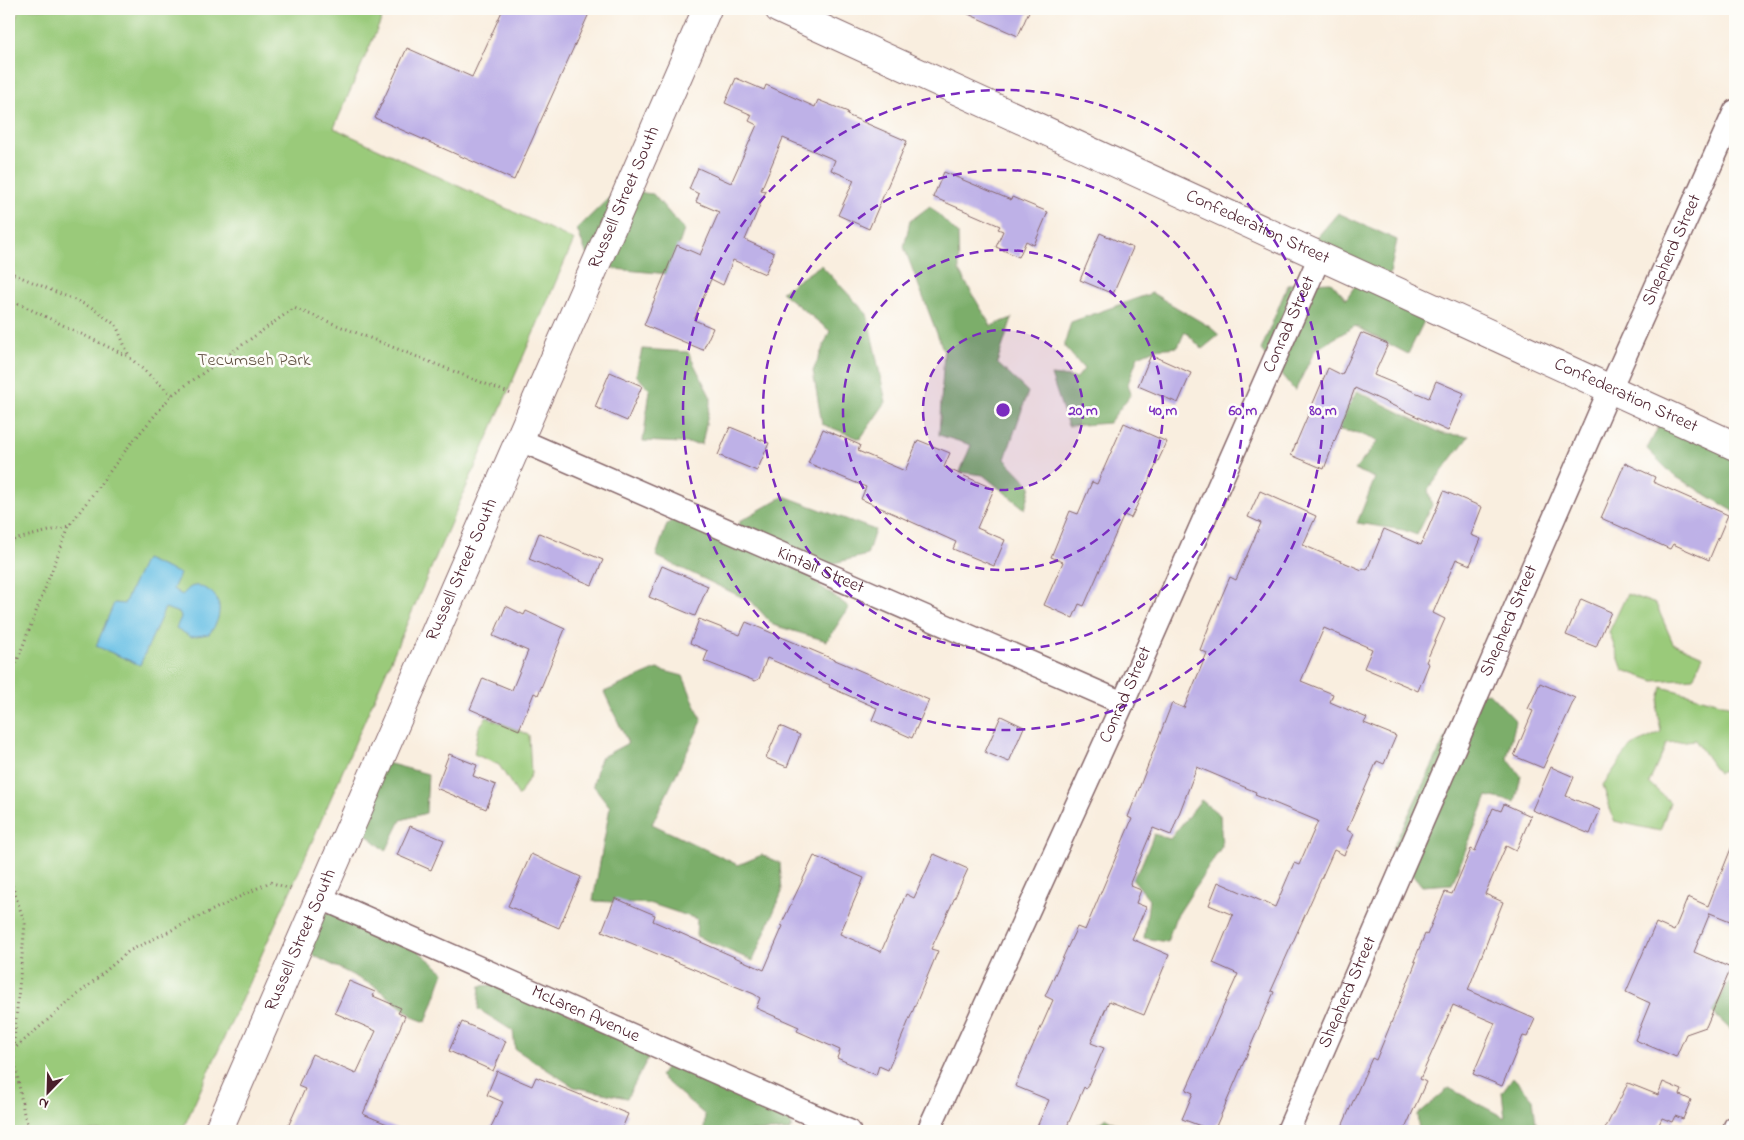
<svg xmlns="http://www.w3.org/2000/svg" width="1744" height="1140" viewBox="0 0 1744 1140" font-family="'Indie Flower',sans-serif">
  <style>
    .green { fill: #9aca7a; stroke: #727452 }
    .forest { fill: #7bae6a; stroke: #62664a }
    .water { fill: #67c0e5; stroke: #587088 }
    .building { fill: #beb1e7 }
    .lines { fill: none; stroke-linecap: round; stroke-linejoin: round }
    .minor-casing { stroke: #87676a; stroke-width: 25 }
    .tertiary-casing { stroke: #87676a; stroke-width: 30 }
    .secondary-casing { stroke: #87676a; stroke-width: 30 }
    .path { stroke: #87676a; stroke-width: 3; stroke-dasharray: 1 4; stroke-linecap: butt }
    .minor { stroke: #fff; stroke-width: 22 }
    .tertiary { stroke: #fff; stroke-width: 28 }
    .secondary { stroke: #fff; stroke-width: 28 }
    .ring { fill: none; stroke: #7b2cbf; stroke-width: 2.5; stroke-dasharray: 9 6 }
    .labels { text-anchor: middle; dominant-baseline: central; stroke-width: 5; stroke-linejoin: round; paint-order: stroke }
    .street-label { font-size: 18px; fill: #4a1f2b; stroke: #fdfcf7 }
    .park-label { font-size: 18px; fill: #625243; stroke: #fdfcf7 }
    .centre { fill: #7b2cbf; stroke: #fdfcf7; stroke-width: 2.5 }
    .ring-label { font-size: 15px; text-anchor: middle; font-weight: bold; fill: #7b2cbf; stroke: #fdfcf7; stroke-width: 5; stroke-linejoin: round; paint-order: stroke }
  </style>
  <rect width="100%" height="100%" fill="#fdfcf7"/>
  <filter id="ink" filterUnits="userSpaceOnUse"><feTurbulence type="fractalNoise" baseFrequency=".02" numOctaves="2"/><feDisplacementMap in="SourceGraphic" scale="10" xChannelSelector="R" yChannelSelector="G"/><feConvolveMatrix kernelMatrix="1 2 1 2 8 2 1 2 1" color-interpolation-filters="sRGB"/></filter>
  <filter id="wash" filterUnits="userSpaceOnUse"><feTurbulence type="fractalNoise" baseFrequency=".0096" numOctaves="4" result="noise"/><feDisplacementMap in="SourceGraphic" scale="20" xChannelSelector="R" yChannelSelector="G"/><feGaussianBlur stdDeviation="1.12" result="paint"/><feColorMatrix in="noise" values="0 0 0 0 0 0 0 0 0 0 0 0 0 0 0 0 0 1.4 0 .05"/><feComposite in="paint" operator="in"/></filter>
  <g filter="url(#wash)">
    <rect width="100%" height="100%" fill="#f9eedf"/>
    <path class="green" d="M20,9h366l-52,119 240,112 -281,645 -111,246h-173v-1096z
      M1627,594l29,10 17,39 30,13 -10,22 -39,3 -31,-11 -14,-38z
      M1662,687l73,20v22l-4,15 4,1v23l-17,5 -23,-33 -28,3 -18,40 21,19 -10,29 -46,-10 -11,-36 27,-38 31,-15 -4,-23z
      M487,717l42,18 2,39 -12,22 -20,-31 -25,-11 5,-27z"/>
    <path class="forest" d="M617,190l36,4 31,36 -15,44 -55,-5 -28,-16 -9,-24z
      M930,206l28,28 1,37 32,55 21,-8 -15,45 31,29 -23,67 26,27 -6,23 -42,-34 -23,-3 11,-27 -32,-10 5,-83 -40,-105 6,-26z
      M1338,213l59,27 -11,52 39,27 -17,35 -53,-28 -40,24 -20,41 -34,-41 27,-66 43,-2 15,17 11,-16 -44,-41z
      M821,265l46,49 19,88 -26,37 -38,-15 -9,-53 17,-40 -49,-39z
      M1152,293l58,34 9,8 -17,14 -17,-18 -7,16 -23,2 -17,7 -10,28 3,10 -22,29 -41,3 -17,-51 26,3 7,-9 -20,-23 7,-24z
      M642,349l46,3 23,46 -9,46 -59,-3 7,-51 -14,-15z
      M1357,391l86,43 26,2 -41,54 4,15 -15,30 -14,-5 -46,-7 18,-45 -20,-8 23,-29 -20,-8 -18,-3 -20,-11 6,-22 23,9z
      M1660,424l75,32v56l-62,-37 -26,-26z
      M784,496l91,34 -8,25 -45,11 -7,16 34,25 -22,34 -54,-16 -21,-23 -96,-46 11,-32 25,-17 20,28 25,17 3,-31z
      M657,669l26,7 19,45 -50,103 86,41 24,-10 18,8 2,29 -29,69 -57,-25 1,-17 -45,-15 -59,-3 17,-94 -17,-22 7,-27 28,-15 -24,-51z
      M1489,693l27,28 -9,37 14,18 -6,26 -28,-6 -35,88 -30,2 -30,-37 74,-154z
      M383,762l45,12 -2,39 -25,7 -15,31 -31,-26z
      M1201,800l19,15 2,31 -47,73 -8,23 -23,-4 5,-39 -17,-21 8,-10 14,-34 16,5z
      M322,912l68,8 22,26 32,26 -18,50 -11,-4 -39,-31 -73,-37z
      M1735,973v61l-23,-22z
      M500,984l30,21h23l83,41 12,12 -21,40 -53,-11 -59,-38 -2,-18 -35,-22 2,-23z
      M673,1057l115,54 4,17 -2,3h-86l1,-16 -45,-39z
      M1513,1077l20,22 4,32h-118l-2,-16 32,-27 56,30 -3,-26z
      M1106,1118l19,11v2h-37z"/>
    <path class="water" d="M145,559l35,15 -7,15 9,6c4,-3 7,-9 13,-9 4,-1 8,2 11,3 19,9 15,32 3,45l-18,3 -15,-9 5,-11 -2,-4 -14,-5 -25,57 -44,-19 18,-43 10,1z"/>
    <g id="blocks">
      <path class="building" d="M503,9h88l-77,171 -139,-62 32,-70 65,29z
        M957,9h73l-12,27z
        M736,78l28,12 2,-5 49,22 3,-7 30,12 -1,3 60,26 -38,88 -31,-14 16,-35 -23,-10 4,-10 -52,-22 -22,52 5,1 -21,49 29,13 -9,21 -32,-14 -10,25 -12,-6 -17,41 19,8 -10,22 -59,-25 33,-80 23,10 19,-43 -23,-10 3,-8 -10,-5 9,-21 33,15 26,-58 -8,-4 3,-6 -27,-12z
        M944,172l67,28 1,-3 36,15 -14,33 -8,-4 -7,16 -23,-10 7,-16 -5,-2 2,-3 -67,-29z
        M1100,233l33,15 -20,46 -33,-14z
        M1361,333l27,11 -14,31 55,23 7,-17 28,12 -16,38 -93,-43 -31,81 -33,-14 37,-87 14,7z
        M1151,355l40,18 -13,30 -40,-17z
        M610,372l32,14 -15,35 -32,-14z
        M1124,423l43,19 -36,76 -7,-3 -40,91 -5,-2 -6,14 -29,-13 19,-43 -12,-5 19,-46 8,3 14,-32 5,2z
        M730,427l39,16 -12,28 -39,-16z
        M823,429l37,16 -2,6 47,20 13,-31 32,13 -6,14 50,22 -17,39 28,12 -11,26 -41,-17 3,-7 -95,-43 5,-12 -58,-24z
        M1625,463l30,14 -2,5 75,33 -19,45 -36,-16 -3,5 -69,-31z
        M1260,491l56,25 -13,29 59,25 1,-2 4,2 17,-41 37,16 23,-54 38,16 -11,28 10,4 -11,26 -14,-6 -23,54 12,6 -19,43 3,2 -11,27 -54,-23 8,-19 -48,-21 -23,53 32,13 -3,8 37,16 -3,5 32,13 -12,28 -7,-3 -30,69 7,4 -10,21 -10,-5 -63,141 3,1 -60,139 -32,-12 11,-26 -7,-3 52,-116 -25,-11 20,-48 -24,-10 9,-23 57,25 19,-44 5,2 19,-44 -63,-26 1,-3 -59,-25 -26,68 -18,-7 -23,55 1,3 10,4 -5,13 10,4 -14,32 37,16 -25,60 -35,-14 -18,42 13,5 -18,41 -2,-2 -19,44h-30l14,-31 -34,-14 38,-86 -8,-4 32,-69 8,3 47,-111 -4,-2 44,-114 12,5 23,-55 -7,-3 11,-29 19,-44 6,3 25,-57 -13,-6z
        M539,533l64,27 -11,25 -63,-26z
        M662,566l46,20 -13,30 -46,-19z
        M1581,599l30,13 -15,35 -30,-12z
        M506,606l18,9 2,-4 39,18 -27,66 -4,-2 -15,37 -49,-21 13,-31 29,12 16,-39 -35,-15z
        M699,619l41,16 6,-13 183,78 -17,38 -40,-18 5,-12 -48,-21 1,-2 -63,-27 -8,21 -4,2 -51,-20 4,-10 -18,-8z
        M1540,683l35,15 -32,70 -29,-12 19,-45 -5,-2z
        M1001,716l23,11 -15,35 -24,-10z
        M780,726l20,9 -13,32 -21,-9z
        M449,754l28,11 -4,11 23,9 -10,24 -50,-21z
        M1551,767l23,10 -8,19 34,14 -10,24 -58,-24z
        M1504,804l27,12 -15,35 -10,-5 -21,48 18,8 -35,88 67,29 -8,18 -4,-1 -21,50 -29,-12 22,-51 -42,-18 -33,74 6,3 -22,49h-64l32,-73 4,2 40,-98 -2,-1 11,-27 2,1 18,-43 7,2 19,-45 4,2 18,-43 8,3z
        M410,826l34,14 -13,30 -34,-15z
        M1734,841l1,82 -25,-10 -16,39 37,16 -25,59 -20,7 -10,23 -41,-17 15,-37 -24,-11 30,-69 18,8 14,-34 20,9z
        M531,854l50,23 -22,51 -51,-22z
        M934,854l34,15 -37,80 7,2 -50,119 -9,-4 -3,9 -39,-17 3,-8 -43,-19 2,-4 -43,-19 4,-10 -6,-4 -152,-63 13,-33 40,17 -2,6 111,49 19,-44 -2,-1 33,-69 50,22 -24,56 41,18 25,-58 8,4z
        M349,981l26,11 -2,4 28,12 -3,5 7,3 -42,98 41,17h-118l19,-42 -7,-3 14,-32 44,20 20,-43 -41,-18z
        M462,1022l44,19 -13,30 -44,-20z
        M497,1071l35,15 4,-9 92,37 -7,17h-132l14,-29 -16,-7z
        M1663,1082l19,8 -2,5 11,5 -8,19 -8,-3 -3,6 -10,-4 -6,13h-52l24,-48 30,12z"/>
    </g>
  </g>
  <g filter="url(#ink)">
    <use href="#blocks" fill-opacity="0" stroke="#87676a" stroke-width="1"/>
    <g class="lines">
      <g class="minor-casing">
        <g id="minor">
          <path id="s1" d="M518,439l605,264"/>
          <path id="s2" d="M321,898l528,233"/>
          <path id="s3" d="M928,1131l195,-428 197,-447"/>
          <path id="s4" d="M1288,1131l322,-742 125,-278"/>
          <path d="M1734,1131l1,-4"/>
        </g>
      </g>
      <g class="tertiary-casing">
        <g id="tertiary">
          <path id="s5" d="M218,1131l489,-1122"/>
        </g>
      </g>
      <g class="secondary-casing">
        <g id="secondary">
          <path id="s6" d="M779,9l956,437"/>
        </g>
      </g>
      <path class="path" d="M9,272l82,35 25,18 13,31
        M9,299l120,58 43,38
        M9,541l60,-15
        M9,682l60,-156 60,-80 43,-51 122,-87 217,86
        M9,876l16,48 -12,127 11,63 6,17
        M9,1053l120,-102 141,-69 24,8"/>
      <use href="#minor" class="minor"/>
      <use href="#tertiary" class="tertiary"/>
      <use href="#secondary" class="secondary"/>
    </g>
  </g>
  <circle cx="1003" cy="410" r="80" fill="#7b2cbf" fill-opacity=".12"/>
  <g class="ring">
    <circle cx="1003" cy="410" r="80"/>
    <circle cx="1003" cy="410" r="160"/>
    <circle cx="1003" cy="410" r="240"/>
    <circle cx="1003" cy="410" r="320"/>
  </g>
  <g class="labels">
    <g class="street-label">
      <text stroke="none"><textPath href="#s5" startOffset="1018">Russell Street South</textPath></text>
      <text stroke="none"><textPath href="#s6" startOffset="526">Confederation Street</textPath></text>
      <text stroke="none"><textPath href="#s4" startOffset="961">Shepherd Street</textPath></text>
      <text stroke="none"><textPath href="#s3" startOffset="884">Conrad Street</textPath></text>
      <text stroke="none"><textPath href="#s6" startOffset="931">Confederation Street</textPath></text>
      <text stroke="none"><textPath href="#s5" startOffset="612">Russell Street South</textPath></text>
      <text stroke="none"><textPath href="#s1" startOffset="330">Kintail Street</textPath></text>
      <text stroke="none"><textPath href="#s4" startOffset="556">Shepherd Street</textPath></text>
      <text stroke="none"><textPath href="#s3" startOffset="479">Conrad Street</textPath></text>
      <text stroke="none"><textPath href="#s5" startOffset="208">Russell Street South</textPath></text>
      <text stroke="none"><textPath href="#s4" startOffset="151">Shepherd Street</textPath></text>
      <text stroke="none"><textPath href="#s2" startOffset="289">McLaren Avenue</textPath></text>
    </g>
    <g class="park-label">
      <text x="254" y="361">Tecumseh Park</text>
    </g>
  </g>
  <circle cx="1003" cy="410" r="8" class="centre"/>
  <g class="ring-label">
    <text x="1083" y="415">20 m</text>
    <text x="1163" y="415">40 m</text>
    <text x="1243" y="415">60 m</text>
    <text x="1323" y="415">80 m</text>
  </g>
  <rect width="1744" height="1140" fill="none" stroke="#fdfcf7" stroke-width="30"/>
  <g transform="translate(48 1092) rotate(203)" stroke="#fdfcf7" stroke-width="4" paint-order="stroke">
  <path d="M0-4L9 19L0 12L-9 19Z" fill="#4a1f2b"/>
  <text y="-8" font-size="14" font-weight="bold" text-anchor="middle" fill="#4a1f2b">N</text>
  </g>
</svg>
